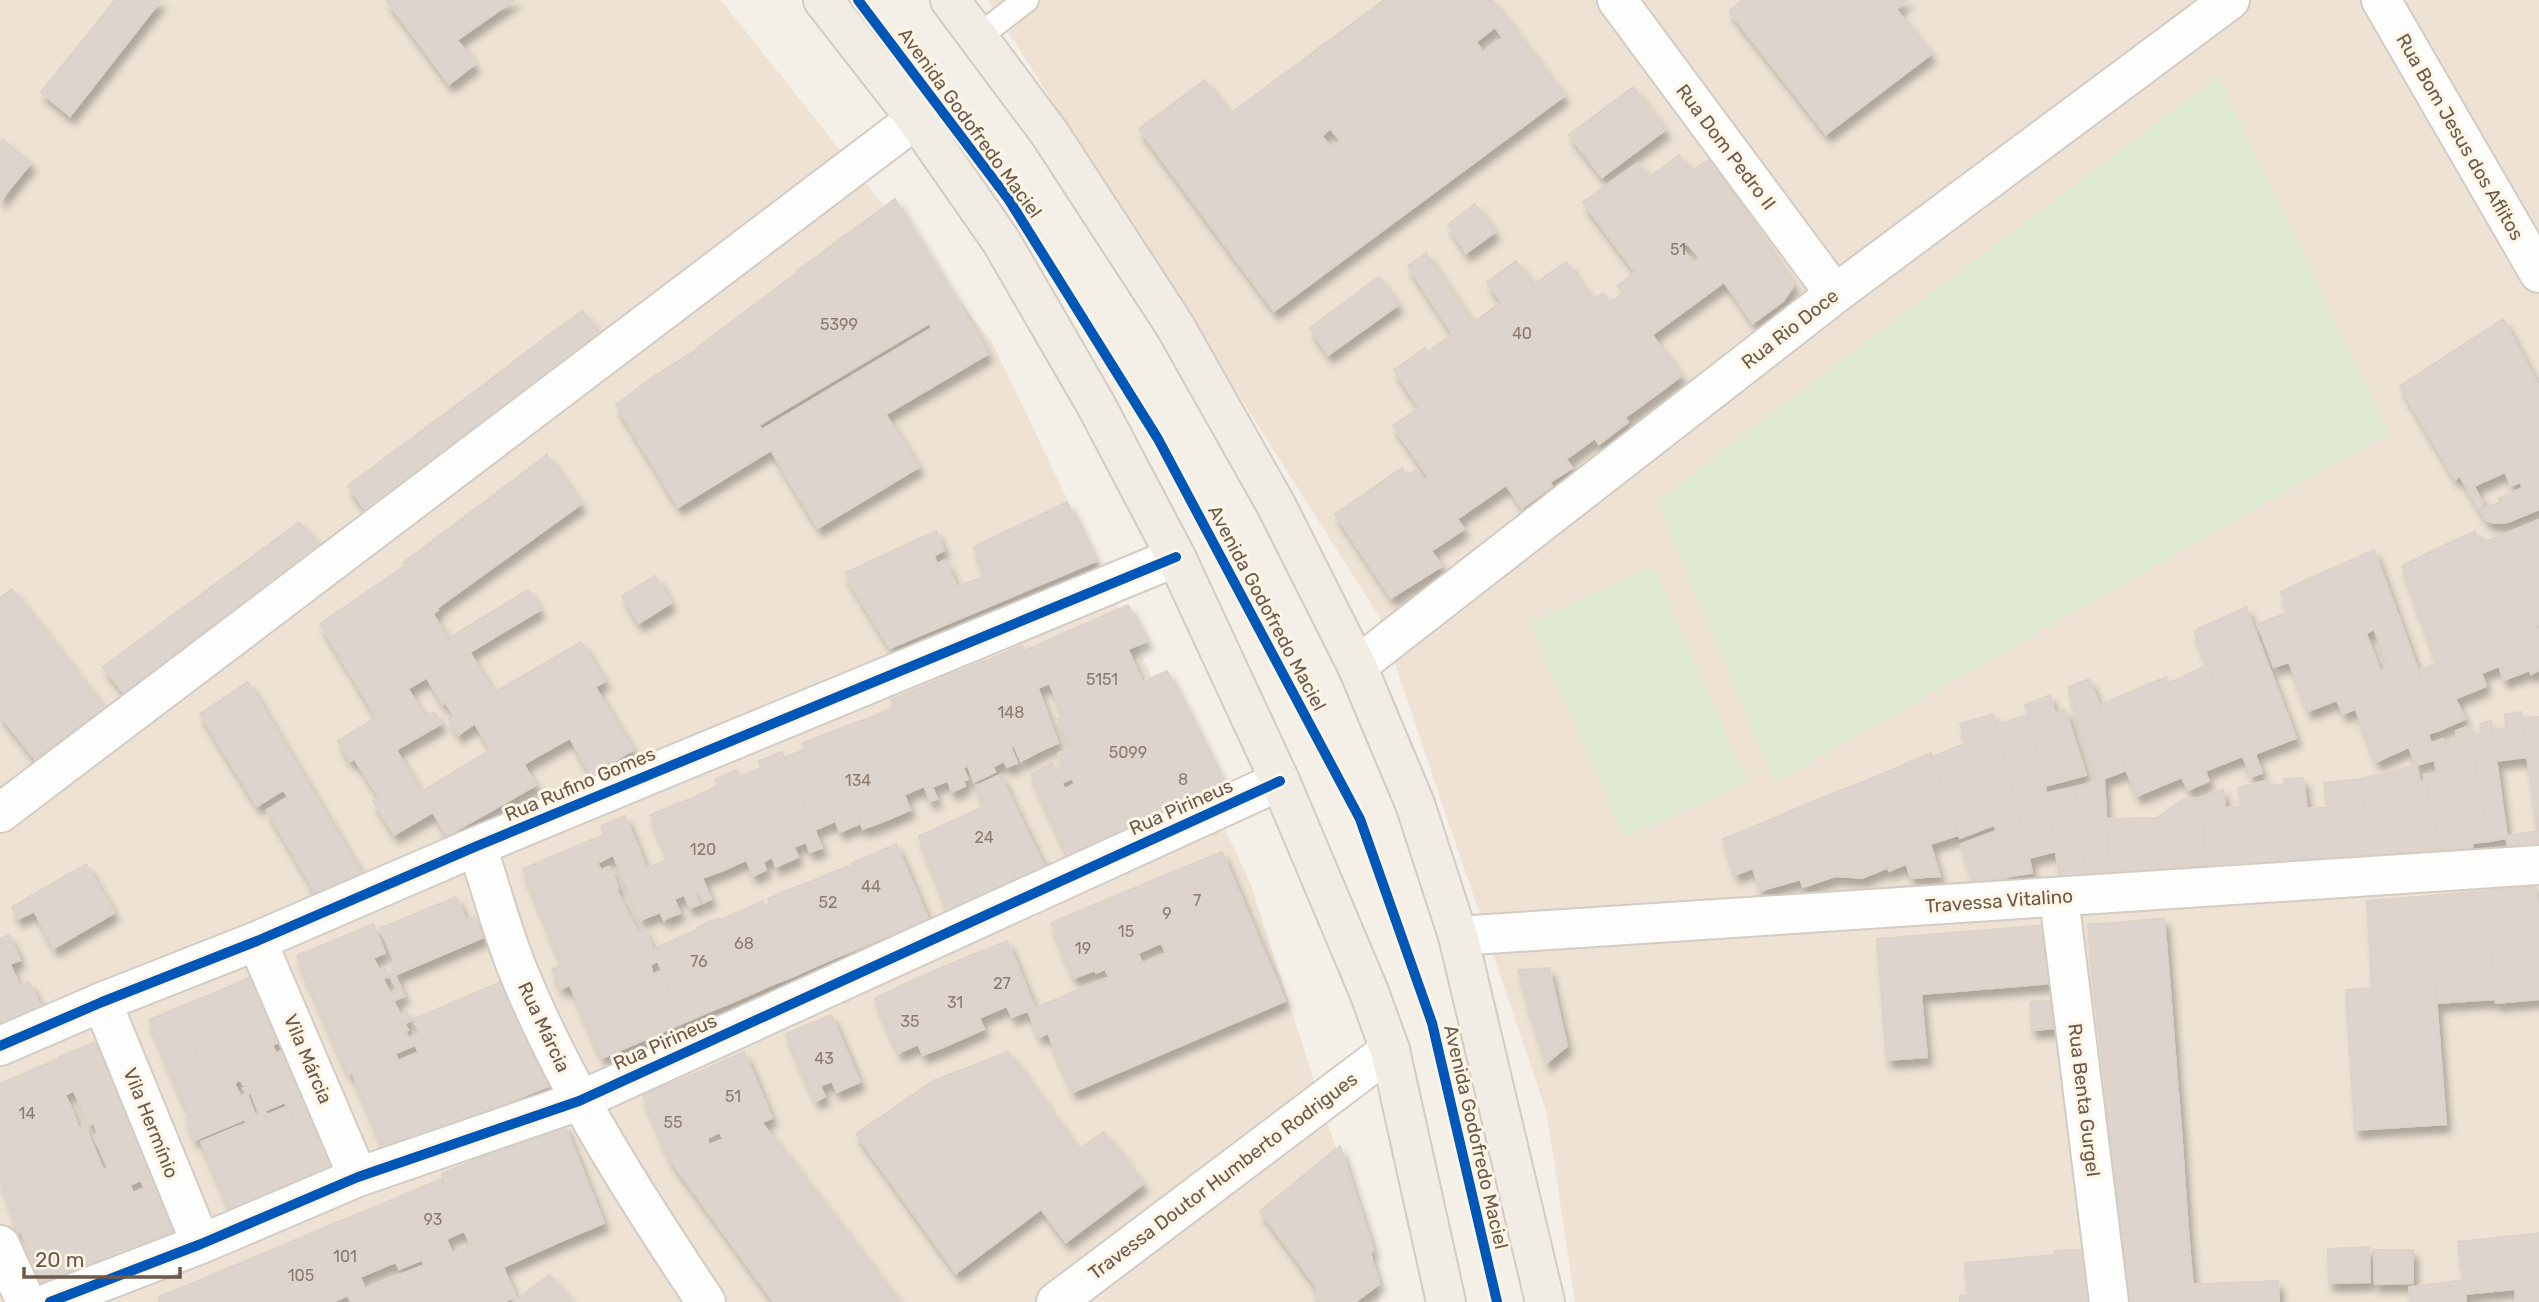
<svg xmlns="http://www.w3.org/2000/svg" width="2539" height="1302" viewBox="0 0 2539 1302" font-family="Rubik,sans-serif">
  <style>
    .residential { fill: #ede2d4 }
    .pitch { fill: #e0ead2 }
    .building { fill: #ddd5cd; stroke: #dcd2ca; stroke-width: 2; fill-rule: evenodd; filter: url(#shadow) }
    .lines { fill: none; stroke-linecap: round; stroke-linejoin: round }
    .lane-casing { stroke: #d3ccc5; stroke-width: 28 }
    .street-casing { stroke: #d3ccc5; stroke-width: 42 }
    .primary-casing { stroke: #d3cbc4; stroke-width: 42 }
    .lane { stroke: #fdfdfb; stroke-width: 24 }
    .street { stroke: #fdfdfb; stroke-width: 38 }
    .primary { stroke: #f1ece4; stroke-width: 38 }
    .cycleway-casing { stroke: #fdf5e6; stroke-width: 15 }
    .cycleway { stroke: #0057b8; stroke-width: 10 }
    .labels { text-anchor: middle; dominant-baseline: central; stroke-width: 6; stroke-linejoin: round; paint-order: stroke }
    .number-label { font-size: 16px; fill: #8c7a6e }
    .street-label { font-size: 19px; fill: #6e584a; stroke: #fdf5e6 }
  </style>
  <defs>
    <filter id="shadow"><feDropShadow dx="4.5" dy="8" stdDeviation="3.5" flood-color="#0004"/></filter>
  </defs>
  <rect width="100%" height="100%" fill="#f4efe7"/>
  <path class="residential" d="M0,0h721l271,342 258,540 119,369 11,51h-1380z
    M988,0h1551v1302h-964l-28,-188 -168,-498z"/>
  <path class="pitch" d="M2218,76l171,357 -614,350 -118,-282z
    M1653,567l95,215 -123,55 -96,-214z"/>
  <path class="building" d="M115,0h46l-91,116 -29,-24z
    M386,0h31l-20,14z
    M417,0h11l47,64 -26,20 -52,-70z
    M428,0h86l-57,40z
    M1384,0h108l72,96 -290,215 -135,-182 66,-49 25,34zM1495,27l8,11 -20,14 -7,-10zM1330,128l11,13 -9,8 -10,-13z
    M1743,0h164l-11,9 35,45 -105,80 -97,-123z
    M1633,87l32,43 -63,47 -33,-42z
    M3,140l28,23 -31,38v-57z
    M1679,155l12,17 17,-12 86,125 -11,16 -30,22 -29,-41 -71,52 -35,-48 17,-14 -52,-70 55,-39 11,15zM1687,243l13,15 -6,5 -13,-16z
    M895,199l65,106 -201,120 12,25 -93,57 -62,-102 37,-28 46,-29 -1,-1 100,-75 -1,-1z
    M1475,204l20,28 -29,21 -18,-28z
    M1426,253l20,31 -18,13 -20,-31z
    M1516,261l88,126 -29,22 -88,-127z
    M1566,262l91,132 -33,24 -91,-133z
    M1379,277l19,28 -70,50 -18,-27z
    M1446,284l126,184 -22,14 -122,-185z
    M1603,293l7,10 13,-9 58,82 -24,18 -65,-94z
    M1501,302l94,136 -29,21 -93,-136z
    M960,305l28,49 -203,120 -25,-43 172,-103 -3,-5z
    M582,311l21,27 -54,40 -20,-28z
    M2503,319l36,68v122l-31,13 -14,1 -8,-3 -6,-10 21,-8 -2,-4 24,-10 -3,-6 -9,4 -6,-14 -31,14 9,19 -5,3 -18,-32 -5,3 -55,-93z
    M1453,334l99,152 -30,22 -17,-25 7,-5 -84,-126z
    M1425,348l87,130 -7,5 1,2 -49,34 7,10 -15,10 -42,-63 8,-6 8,11 6,-3 -36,-52 26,-18 -25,-38z
    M529,350l20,28 -52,39 -20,-27z
    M1604,387l24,35 -29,22 -24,-35z
    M477,390l20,27 -77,57 -20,-27z
    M886,415l33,52 -101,61 -33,-54z
    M400,447l20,27 -52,39 -20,-27z
    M547,455l34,49 -144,104 1,2 -5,4 27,44 -88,52 -52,-86 85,-58 -2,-3z
    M1402,468l47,71 -18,12 11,15 -51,32 -56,-84z
    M1067,502l29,59 -206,87 -29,-47 84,-41 12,27 28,-11 -11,-29z
    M2539,520v35l-12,-30z
    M299,522l21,26 -196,145 -21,-26z
    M2527,525l12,30v70l-3,1 -36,-90z
    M936,531l8,19 -10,6 3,8 -76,37 -16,-28z
    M2475,531l55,139 -26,10 -5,-14 -17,7 -46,-124z
    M2500,536l16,40 -19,9 -17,-42z
    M2436,549l50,137 -31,13 -17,-36 -36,-97z
    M2374,550l66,180 -12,4 3,9 12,-4 6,17 -33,9 -36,-94 9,-4 -15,-38 -9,5 -25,-69z
    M2340,565l69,182 -33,15 -70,-182z
    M655,576l16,27 -32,20 -17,-27z
    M2516,576l23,56 -21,8 -21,-55z
    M2306,580l49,129 -12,5 -6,-14 -29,11 -19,-49 -15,5 -16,-43 31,-12 -8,-20z
    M12,589l92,119 -69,51 -35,-44v-117z
    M528,590l12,20 -80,48 -11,-20z
    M1128,605l19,36 -109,47 -14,-37z
    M2246,607l50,131 -41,16 7,19 -11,4 -57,-146z
    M2539,632v38l-8,4 -13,-34z
    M581,642l24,39 -114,69 -25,-41z
    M1022,645l36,98 -20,9 -38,-97z
    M1127,648l15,33 -78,35 -15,-34z
    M470,653l24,40 -40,23 -9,-14 -2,2 -16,-26z
    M1000,655l38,97 -17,9 -7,-16 -4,1 -31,-83z
    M979,663l38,100 -10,4 -3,-6 -10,5 -37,-94z
    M2438,663l27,56 -25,11 -21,-60z
    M2208,665l35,91 -38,15 -36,-88z
    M957,668l38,104 -21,10 -39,-105z
    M1167,671l17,33 -81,37 -3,-5 -28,13 -14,-30z
    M2166,677l43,104 -21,9 -6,-13 -45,19 -38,-91z
    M2089,679l19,47 -25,10 -15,-49z
    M937,681l31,84 -5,3 5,11 -5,2 2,5 -13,6 -38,-102z
    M248,682l56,95 -47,29 -57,-92z
    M595,687l38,63 -42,25 -21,-37 -46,26 -16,-25z
    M408,689l17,28 9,-5 7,12 -45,26 -24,-40z
    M914,690l33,91 -15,6 5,12 -7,2 -39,-101z
    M2050,695l5,18 10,-3 21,65 -41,11 -20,-81z
    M1184,704l40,80 -64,31 -39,-82z
    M894,707l30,79 -20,9 -30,-79z
    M466,709l9,14 -17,12 -9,-16z
    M2521,712l7,45 -32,4 -4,-32 14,-1 -1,-14z
    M1993,714l36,144 3,15 -20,3 -52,-152z
    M2028,715l17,71 11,65 -27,7 -33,-133z
    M874,716l36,94 -23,10 -37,-95z
    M377,717l10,18 -35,20 3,4 -5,2 -12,-20z
    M2538,717l1,6 -1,114 -16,-119z
    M2491,721l16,117 -18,3 -19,-105 11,-2 -1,-10z
    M850,725l37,95 -24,9 -37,-95z
    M2108,726l19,44 -29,11 -15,-45z
    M2469,726l20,113v2l-17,2 -18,-88 -5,1 -5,-14 14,-2 -2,-9z
    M1121,733l39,82 -28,13 -41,-88 9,-4 3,5z
    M826,734l35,89 -21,9 -37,-89z
    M387,735l46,77 -39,23 -21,-34 6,-4 -27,-42z
    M508,739l28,46 -89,51 -26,-44z
    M1091,740l41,88 -40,18 -27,-57 10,-5 -3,-6 -10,5 -6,-12 8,-5 -6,-12z
    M1966,743l28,82 -34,13 -28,-81z
    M806,749l29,72 -20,9 -30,-73z
    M782,752l40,96 -12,4 -4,-10 -12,5 -35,-86z
    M1931,753l27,82 -28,9 10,32 -29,2 -34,-102z
    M2454,755l19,94 -32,6 -17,-80 13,-1 -2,-14z
    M1052,763l40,83 -23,11 -38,-83z
    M2416,765l4,17 6,-2 14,70 -69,11 -10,-82z
    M761,768l37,89 -22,10 -36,-90z
    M737,770l35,87 -9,5 3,8 -13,6 -38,-97z
    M1000,775l45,93 -28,12 -41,-94z
    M1877,776l29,88 -17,7 -29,-88z
    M304,777l57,96 -45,21 -49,-84 21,-13 -5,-8z
    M2303,778l5,40 -8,1 5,48 -28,2 -8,-83 16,-2 -1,-5z
    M2361,779l10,82 -9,1 -5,-58 -30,3 -3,-24z
    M2104,780l6,102 -23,1 -12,-96z
    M2268,780l5,47 -28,3 -7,-42z
    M1860,783l20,60 -27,11 -19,-61z
    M717,786l29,74 -22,10 -29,-73z
    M2075,787l12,96 -26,2 -14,-92z
    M2223,789l2,19 16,-1 10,64 -45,3 -4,-76z
    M1834,793l19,61 9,24 -26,-2 -27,-73z
    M695,797l29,73 -22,8 -30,-72z
    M2202,798l4,76 -46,4 -3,-60 26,-19z
    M1809,803l27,73 -33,11 -24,-71z
    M2357,804l5,58 -57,5 -5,-48 8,-1 -1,-9z
    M672,806l39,93 -8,4 -5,-12 -3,1 5,12 -10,4 -40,-93z
    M985,806l32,74 -22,10 -32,-74z
    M625,816l42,102 -3,2 -4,-8 -19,8 -40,-94z
    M963,816l32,74 -22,9 -32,-73z
    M1779,816l22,63 -41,12 -7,-23 -18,7 -12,-36z
    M2157,818l3,60 -50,4 -4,-63z
    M941,826l32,73 -24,11 -30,-74z
    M2273,827l4,42 -26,2 -6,-41z
    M1996,831l16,45 -37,9 -14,-41z
    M2538,831l1,19 -30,3 -3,-17z
    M605,834l8,21 -16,8 4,7 8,-3 9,21 -74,31 -21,-50z
    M1880,843l9,24 -27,11 -9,-24z
    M896,844l32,75 -24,10 -31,-75z
    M1222,852l28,66 -45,18 -28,-66z
    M873,854l31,75 -21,9 -31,-75z
    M669,859l15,36 -10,4 6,14 -13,5 -20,-50z
    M86,864l28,49 -60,35 -20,-37 -16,8 -6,-12z
    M853,865l30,73 -23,10 -30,-75z
    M1177,870l28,66 -39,17 -29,-66z
    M830,873l30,75 -23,9 -29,-74z
    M808,883l29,74 -23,10 -29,-76z
    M2536,886l3,29v84l-43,4 -10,-112z
    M1137,887l24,56 -23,10 4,10 -20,8 -29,-66z
    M616,889l10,21 -73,32 -9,-22z
    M785,891l29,76 -22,10 -27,-71 5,-3 -2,-4z
    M2486,891l9,108 -58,4 -9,-107z
    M2428,896l18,228 -91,6 -9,-140 26,-2 -5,-87z
    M456,897l10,23 -76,31 -9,-23z
    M763,901l29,76 -21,8 -30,-74z
    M1093,905l29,66 -13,6 -4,-8 -9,4 -1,-3 -21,8 -23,-55z
    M626,910l12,22 -75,32 -10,-22z
    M741,911l30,74 -22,10 -30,-75z
    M475,917l9,20 -89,38 -5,-10 5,-2 -5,-12z
    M719,918l30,77 -21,9 -31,-77z
    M1250,918l35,83 -212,91 -25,-59 -9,4 -11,-26z
    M2164,918l5,58 -48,3 -5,-56z
    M2116,923l5,56 -28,2 -5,-57z
    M373,924l12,29 -76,31 -12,-28z
    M2059,924l6,58 -144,12 6,63 -40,3 -10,-121z
    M644,929l9,20 -92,40 -9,-20z
    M698,929l30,75 -22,9 -30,-74z
    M9,935l11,25 -20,8v-29z
    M676,939l30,74 -23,10 -30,-74z
    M1007,941l28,67 -23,9 -5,-11 -21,9 -24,-56z
    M653,949l5,12 -8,4 3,9 -73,34 -10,-23z
    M373,958l6,12 6,-2 4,8 -70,30 -10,-22z
    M962,959l24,56 -7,3 5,11 -38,17 -28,-68z
    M10,964l9,22 -19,8v-26z
    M1549,968l18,78 -21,17 -28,-93z
    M661,971l8,19 -81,37 -8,-19z
    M260,973l27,65 -15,7 4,8 -17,8 -31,-74z
    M395,975l9,21 -75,33 -10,-23 64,-27 7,15 7,-4 -7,-14z
    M2169,976l4,52 -74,5 -6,-52z
    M918,978l28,68 -23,9 -5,-11 -19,9 -24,-55z
    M505,980l9,23 -90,38 -10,-22z
    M29,982l13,27 -42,18v-33z
    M228,987l31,74 -23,9 -32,-73z
    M669,990l14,33 -81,35 -14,-31z
    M204,997l31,71 -26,13 -32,-73z
    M2067,999l2,28 -37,3 -2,-28z
    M394,1002l6,12 7,-3 3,10 -72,30 -9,-22z
    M514,1003l35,83 -35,14 -34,-83z
    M177,1008l30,71 -27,14 -31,-73z
    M831,1015l29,67 -23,10 -5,-11 -12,5 5,10 -9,5 -30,-67z
    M480,1017l34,83 -22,9 -34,-83z
    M404,1022l4,8 -3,1 4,7 11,-5 4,8 -75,33 -11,-23z
    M458,1026l34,83 -22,9 -33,-82z
    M2173,1028l4,52 -72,6 -6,-53z
    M437,1036l33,82 -20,8 -35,-82z
    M108,1037l29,67 -48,21 -30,-68z
    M291,1047l10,26 -54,21 -4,-6 5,-3h-5l-7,-15z
    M419,1052l31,74 -22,9 -30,-74z
    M744,1052l28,66 -49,21 -29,-65z
    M1008,1052l70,98 26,-18 39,52 -77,58 -25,-33 -85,64 -100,-139 77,-53z
    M395,1053l33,82 -22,8 -32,-80z
    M60,1058l10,24 -70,30v-28z
    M374,1063l32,80 -21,8 -33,-79z
    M236,1070l4,10 -6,3 7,15 -50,19 -11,-24 2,-3z
    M301,1073l9,19 -51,21 -8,-21z
    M694,1074l26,58 -13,6 2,8 -38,15 -28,-66z
    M2177,1080l3,36 -72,5 -3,-35z
    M70,1082l4,8 -9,5 6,13 -71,29v-25z
    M310,1092l31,76 -22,9 -34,-75z
    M247,1094l8,21 -60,25 -9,-21z
    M137,1104l28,66 -47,20 -24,-54 4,-2 -4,-11z
    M288,1106l31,71 -22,10 -30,-72z
    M71,1108l8,21 -79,34v-26z
    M265,1110l34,81 -22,4 -32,-75z
    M2180,1116l2,27 -71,6 -3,-28z
    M247,1123l30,72 -22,8 -31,-71z
    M762,1123l137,179h-125l-7,-9 -96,-132z
    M564,1125l19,46 -45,19 21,52 -62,28 -12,-30 4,-1 -28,-73z
    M85,1127l10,24 -91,38 -4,-10v-16z
    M224,1132l31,71 -23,9 -31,-70z
    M2182,1143l2,30 -70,5 -3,-29z
    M1340,1146l33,104 -3,3 9,31 -24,18h-34l-8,-10 5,-3 -58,-78z
    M95,1151l8,19 -92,40 -7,-21z
    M461,1166l28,73 -18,7 -29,-67 1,-6z
    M108,1168l10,22 -101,42 -6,-22z
    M165,1170l28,67 -27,2 -25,-59z
    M583,1171l21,52 -45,19 -21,-52z
    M2184,1173l4,56 -68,6 -6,-57z
    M442,1179l22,52 -18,8 6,14 -28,12 -26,-68z
    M130,1185l3,8 11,-5 22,51 -23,10 -25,-59z
    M118,1190l25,59 -95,41 -27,-59z
    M398,1197l24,63 -23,9 -26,-61z
    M373,1208l23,54 -22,9 -24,-54z
    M350,1217l24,54 -14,6 5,12 -9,3 -28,-66z
    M328,1226l28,66 -19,8 -28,-66z
    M2188,1229l2,25 -68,6 -2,-25z
    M2539,1233v69h-23l-1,-13 -50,5 -7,-52z
    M309,1234l28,66 -5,2h-22l-24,-58z
    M485,1240l12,30 -73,29 -12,-29z
    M286,1244l24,58h-25l-21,-49z
    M2369,1247l1,35 -41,1 -1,-34z
    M2089,1249l5,53h-134v-6l8,-1 -3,-32 90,-8 -1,-4z
    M2374,1250h39v33l-38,1z
    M264,1253l21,49h-25l-17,-40z
    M2190,1254l3,31 -68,2 -3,-27z
    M243,1262l17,40h-26l-13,-31z
    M503,1267l13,30 -13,5h-85z
    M412,1270l12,29 -6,3h-67l-3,-6z
    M221,1271l13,31h-24l-10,-22z
    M550,1275l21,27h-58z
    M200,1280l10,22h-26l-6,-13z
    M2463,1280l3,22h-55l-2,-15z
    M2278,1281l1,21h-152l-2,-15z
    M178,1289l6,13h-24l-2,-5z"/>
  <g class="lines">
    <g class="lane-casing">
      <path id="lane" d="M978,37l48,-37"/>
    </g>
    <g class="street-casing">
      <path id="street" d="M1617,0l218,294
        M2381,0l158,273
        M1357,666l478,-372 395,-294
        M0,813l916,-694
        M477,846c14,42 25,86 42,127 48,117 117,224 187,329
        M2059,898l50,404
        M1458,936l1081,-71
        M257,941l101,236
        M102,1002l99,242
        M0,1046l102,-44 155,-61 220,-95 699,-289
        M0,1245l26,57
        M50,1302l151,-58 157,-67 221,-76 701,-320
        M1056,1302l334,-252"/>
    </g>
    <g class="primary-casing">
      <path id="primary" d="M823,0l93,119 85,122 95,164 80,152 104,224 89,211 21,58 56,252
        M950,0l100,134 125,192 101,179 81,161 58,138 43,132 87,366"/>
    </g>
    <use href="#lane" class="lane"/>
    <use href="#street" class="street"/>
    <use href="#primary" class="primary"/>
    <g class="cycleway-casing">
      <path id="cycleway" d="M858,0l151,200 149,239 202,380 72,204 65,279
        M0,1046l102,-44 155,-61 220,-95 699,-289
        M50,1302l151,-58 157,-67 221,-76 701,-320"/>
    </g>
    <use href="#cycleway" class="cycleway"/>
  </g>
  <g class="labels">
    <g class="number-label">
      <text x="1678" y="249">51</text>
      <text x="839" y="324">5399</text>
      <text x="1522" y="333">40</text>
      <text x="1102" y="679">5151</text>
      <text x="1011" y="712">148</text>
      <text x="1128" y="752">5099</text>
      <text x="1183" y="779">8</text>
      <text x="858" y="780">134</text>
      <text x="984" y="837">24</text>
      <text x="703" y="849">120</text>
      <text x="871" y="886">44</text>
      <text x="1197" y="900">7</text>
      <text x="828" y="902">52</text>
      <text x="1167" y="913">9</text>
      <text x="1126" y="931">15</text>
      <text x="744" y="943">68</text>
      <text x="1083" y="948">19</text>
      <text x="699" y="961">76</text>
      <text x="1002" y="983">27</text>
      <text x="955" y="1002">31</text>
      <text x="910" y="1021">35</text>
      <text x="824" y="1058">43</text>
      <text x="733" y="1096">51</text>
      <text x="27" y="1113">14</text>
      <text x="673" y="1122">55</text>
      <text x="433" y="1219">93</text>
      <text x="345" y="1256">101</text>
      <text x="301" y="1275">105</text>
    </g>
    <g class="street-label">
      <text transform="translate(970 123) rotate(54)">Avenida Godofredo Maciel</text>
      <text transform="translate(2460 137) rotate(60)">Rua Bom Jesus dos Aflitos</text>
      <text transform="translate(1726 147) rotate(53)">Rua Dom Pedro II</text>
      <text transform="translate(1790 329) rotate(-38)">Rua Rio Doce</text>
      <text transform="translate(1267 608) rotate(62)">Avenida Godofredo Maciel</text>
      <text transform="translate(580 784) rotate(-23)">Rua Rufino Gomes</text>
      <text transform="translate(1181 807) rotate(-24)">Rua Pirineus</text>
      <text transform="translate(1999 901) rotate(-4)">Travessa Vitalino</text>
      <text transform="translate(544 1027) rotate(65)">Rua Márcia</text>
      <text transform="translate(665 1042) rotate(-24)">Rua Pirineus</text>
      <text transform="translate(308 1059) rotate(67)">Vila Márcia</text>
      <text transform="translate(2084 1100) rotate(83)">Rua Benta Gurgel</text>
      <text transform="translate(151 1123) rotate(68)">Vila Hermínio</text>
      <text transform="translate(1476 1137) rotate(77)">Avenida Godofredo Maciel</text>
      <text transform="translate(1223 1176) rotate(-37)">Travessa Doutor Humberto Rodrigues</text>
    </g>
  </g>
  <path d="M24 1267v10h156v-10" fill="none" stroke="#6e584a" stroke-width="3.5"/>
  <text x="35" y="1267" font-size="21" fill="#6e584a" stroke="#fdf5e6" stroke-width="5" paint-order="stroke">20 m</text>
</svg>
